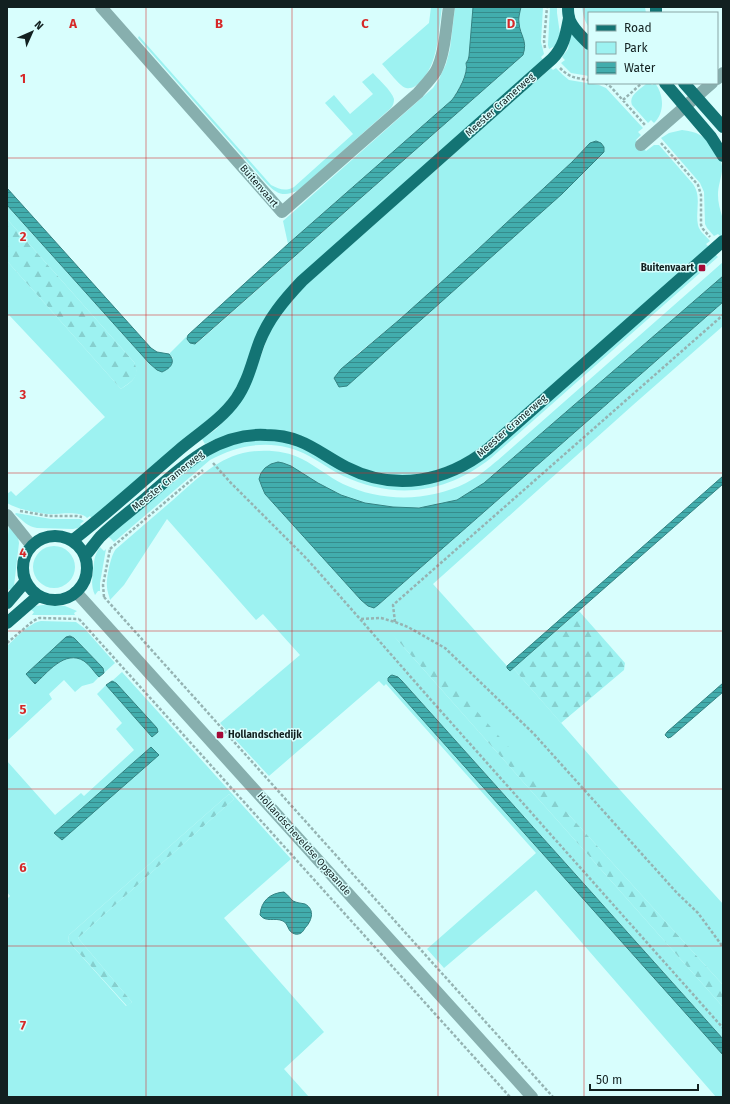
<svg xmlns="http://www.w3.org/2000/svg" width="730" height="1104" viewBox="0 0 730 1104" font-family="'Fira Sans',sans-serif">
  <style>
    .green { fill: #9df2f1; fill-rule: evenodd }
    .forest { fill: url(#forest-firs) }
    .water { fill: url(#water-rules); stroke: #348383 }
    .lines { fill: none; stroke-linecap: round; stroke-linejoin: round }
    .path { stroke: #95b3b2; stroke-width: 2.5; stroke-dasharray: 3 2; stroke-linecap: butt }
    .minor { stroke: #87afae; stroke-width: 12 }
    .major { stroke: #137474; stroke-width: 12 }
    .grid { fill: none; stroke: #d62828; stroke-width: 1; stroke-opacity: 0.55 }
    .poi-dot { fill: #a50937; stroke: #d8fefd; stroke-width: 1.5 }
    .labels { text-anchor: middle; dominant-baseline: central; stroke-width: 3; stroke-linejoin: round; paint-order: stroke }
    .street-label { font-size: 10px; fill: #122020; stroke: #d8fefd }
    .poi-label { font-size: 10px; font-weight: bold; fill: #122020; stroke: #d8fefd; text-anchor: end }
    .grid-label { font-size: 13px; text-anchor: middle; font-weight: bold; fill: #d62828; stroke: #d8fefd; stroke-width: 3; stroke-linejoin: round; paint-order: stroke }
  </style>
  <defs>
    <pattern id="forest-firs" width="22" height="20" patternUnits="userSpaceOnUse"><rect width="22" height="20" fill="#9df2f1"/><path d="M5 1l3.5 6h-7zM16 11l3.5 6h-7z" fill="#86cfce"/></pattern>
    <pattern id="water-rules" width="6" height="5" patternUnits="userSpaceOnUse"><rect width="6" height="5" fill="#42adad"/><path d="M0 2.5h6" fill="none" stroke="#368c8c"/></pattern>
  </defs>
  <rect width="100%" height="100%" fill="#d8fefd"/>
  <path class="green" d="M431,7h11c-4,26 -3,56 -22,75 -4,4 -8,7 -14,6 -7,-2 -18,-18 -24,-24l47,-41z
    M455,7h18l-4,49 -3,9 1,4 -7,18 -8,13 -164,144 -5,-23 142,-126 8,-7 6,-9 7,-15 4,-15z
    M521,7h22l-2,35 3,12 -3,3 3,4 -245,216 -61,107 -7,12 -10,13 -129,110 -2,-3 -3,2c-8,-8 -29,-3 -40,-4 -13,-2 -28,-4 -40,-11v-9l4,-3 5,5 89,-79 -96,-102 -2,2v-56l114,128c12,-8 19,-13 13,-27l-127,-143v-14l142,158 8,7 16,-12 -4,-4 19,-19 -1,4 9,5 327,-289 -2,-25 -3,-7z
    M550,7h7v6l3,21 -5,15 -2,-2 -4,2 -1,-4z
    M582,7h63l1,6h-57v14c-5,-6 -6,-13 -7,-20z
    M573,34l16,15v27l-18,-3 -10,-10 4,-3 -3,-3 6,-8 3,-14z
    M139,36l132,149c8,4 14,7 23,2l59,-53 -28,-31 9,-8 16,19 23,-20 -11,-12 11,-9c5,6 19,18 21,26 0,4 -1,6 -3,9l-92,82c-15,7 -21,5 -32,-6l-129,-146z
    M551,68l2,2 3,-2 7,7 6,5 30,5 7,3 37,40 -5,4 3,3 -5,5 10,11 8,-6h5l34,39c9,13 2,27 5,41 1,6 8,11 12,16l-4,3 3,3 -225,198 -25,17 -34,12 -17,2 -17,-1 -24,-5 -18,-7 -36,-21 -95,-4 -13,6 -3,-5 13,-9 13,-13 30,-53 12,-33 8,-14 18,-23zM596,141l5,2 3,4 -42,47 -215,191 -8,1 16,-30 44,-36 77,-69 96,-89 18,-19z
    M647,83h3l2,2 3,-2c9,12 10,29 -1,40l-3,-3 -3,3 -16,-18c-4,-10 9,-16 15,-22z
    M682,130c7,1 13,2 18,5 11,7 24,23 22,36 -1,8 -4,15 -4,24 0,8 2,14 4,21 2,5 1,13 1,19l-2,2 -3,-3 -4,2 -7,-8 -2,-4 -1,-32 -4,-9 -39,-45 8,-5z
    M715,254l3,3 -227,201c-45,36 -96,42 -148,18 -12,-6 -23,-14 -34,-20 -32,-18 -68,-13 -99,4l-96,82 -4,-4 -2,-1 82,-70 28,-18 29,-8 19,-1 19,2 16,5 42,24 103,8z
    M723,262v14l-239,207c-8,5 -20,15 -28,18 -36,11 -83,9 -117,-7 -19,-9 -37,-20 -56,-31l-5,-1 -7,2 -6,30 96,106 13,7 4,-2 345,-303v24l-90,79 -200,179 74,82v2l3,3 3,-3 99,113 111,123v81l-153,-169 -177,-181 330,372v32l-321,-358 -4,-4 -10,1 1,3 334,374v42h-7l-180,-207 -92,78 -17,-19 109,-96 -150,-169 -2,2 -5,-5 -110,95 -49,-53 80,-68 -37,-41 -7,6 -89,-101 -43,66 -14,15c-1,-5 -3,-9 -3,-13 -1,-8 4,-33 9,-38 19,-16 38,-33 57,-49 21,-18 41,-40 70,-47 18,-4 42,-3 59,6 14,7 27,18 41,25 38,18 85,18 123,-1 12,-6 22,-15 32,-23z
    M16,513l35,6h29l4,2 -4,3 2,2 -4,2 -5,1 -36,-1c-9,-1 -15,-8 -22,-14z
    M9,524l9,13 1,6 -5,43 -3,5 -1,-2 -3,2v-45z
    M33 567a21 21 0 1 1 42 0a21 21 0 1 1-42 0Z
    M100,547l4,4 2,-2 -6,34v8h-2l-3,4c-4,-8 -3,-15 -2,-23 1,-10 1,-17 7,-25z
    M43,605l22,1 12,5 -3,2 1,2h-43l2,-3 -4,-3 6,-3z
    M41,621l35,1 8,6 31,35 -11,10 -1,-5 -29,-30 -4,-2 -44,38 9,10c12,-11 30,-35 49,-23 6,4 10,11 15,16l-6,6 -11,3 -7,6 -11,-12 -15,14 3,5 -45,42v-95c9,-8 22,-23 34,-25z
    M122,672l169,187 -67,59 100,114 -40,37 25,28h-302v-198l3,-3 -3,-4v-131l48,54 26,-22 3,3 50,-46 -18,-21 6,-6 -25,-29 9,-9 46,52 -36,-54 -4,-2zM151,747l-89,93 -7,-7zM229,794l5,5 -156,139 54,64 -6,4 -58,-65 1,-6z"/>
  <path class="forest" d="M7,219l127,143c7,15 -1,18 -13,27l-114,-128z
    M579,611l46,52 -1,7 -63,53 -48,-55z
    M399,631l25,21 146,164 153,169v22l-330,-372z
    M229,794l5,5 -156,139 54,64 -5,4 -59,-65 1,-6z"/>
  <path class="water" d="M473,7h48c-1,5 -3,11 -2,16 1,13 9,17 4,32l-328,289 -5,-1 -3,-4 1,-4 100,-91 164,-144c6,-8 17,-27 14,-37l2,-3 1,-4z
    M596,141l5,2 3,4v5l-42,42 -215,192 -8,1 -5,-9 7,-9 58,-49 77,-69 96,-89 18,-19z
    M7,188l144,160 6,4 12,2c7,8 2,14 -7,18l-5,-2 -8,-7 -142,-158z
    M723,276v26l-345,303 -4,3 -6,-2 -7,-6 -96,-106 -3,-7 -3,-8 2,-6 4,-5 6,-4 7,-2 5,1 8,3 27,17 23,12 24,8 28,4 26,1 38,-8 27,-17z
    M723,476v8l-213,187 -3,-3v-2z
    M70,636l4,2 29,30 1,5 -5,4c-5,-5 -9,-12 -15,-16 -19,-12 -37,12 -49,23l-9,-10 40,-37z
    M392,675l6,2 4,4 321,358v16l-335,-374v-3l2,-2z
    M112,681l4,2 41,45 1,4 -6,5 -46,-52z
    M723,683v9l-52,45 -3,1 -3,-3 2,-3z
    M151,747l8,8 -97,85 -8,-7z
    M284,892c4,3 6,6 9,9 4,2 8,2 12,3 11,6 6,18 0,24 -2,4 -5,7 -10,6 -8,-2 -6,-10 -12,-13 -8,-4 -17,2 -23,-6 1,-14 10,-22 24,-23z"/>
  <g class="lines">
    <path class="path" d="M545,48l-1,-7 3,-34
      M560,68c10,10 16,10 29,12
      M605,83l6,4 34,38
      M623,100l19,-17
      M661,143l37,42 3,10v30l2,4 7,8
      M213,463l17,19 77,77 53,60 71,81 292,328
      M20,511l29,5h28l5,1
      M110,549l93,-79
      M104,597l449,500
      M104,597l-1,-12 7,-36
      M79,619l431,478
      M361,619l20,-1 14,4 13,5 37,21 89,86 143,159 21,20 25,34
      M395,622l-2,-17 330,-290
      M7,643l26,-22 6,-3 40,1"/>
    <path class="minor" d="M101,7l181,205 136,-119c6,-7 13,-14 18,-22 9,-17 10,-45 13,-64
      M717,79l6,-6
      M641,145l71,-62
      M7,515l24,30
      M76,592l456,505"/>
    <path class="major" d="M568,7c0,3 0,7 1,10 1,9 14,21 20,27
      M656,7v6
      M665,83l46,54 12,19
      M684,83l39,44
      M23 568a32 32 0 1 1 64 0a32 32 0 1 1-64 0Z
      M73,540c36,-28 71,-60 106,-90 20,-17 42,-30 57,-51 12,-17 16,-37 23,-56 9,-24 25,-43 43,-62l250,-222c12,-12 14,-25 17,-41
      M85,556c5,-6 10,-13 15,-19 14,-14 31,-26 46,-39 35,-30 70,-66 120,-63 10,0 23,2 33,6 16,6 31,18 47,26 49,25 100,15 142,-18l235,-208
      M7,603l18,-21
      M7,623l31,-27"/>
  </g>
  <path class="grid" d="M146,7v1090M292,7v1090M438,7v1090M584,7v1090M7,158h716M7,315h716M7,473h716M7,631h716M7,789h716M7,946h716"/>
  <g class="poi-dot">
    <rect x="698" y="264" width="8" height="8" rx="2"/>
    <rect x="216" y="731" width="8" height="8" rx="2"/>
  </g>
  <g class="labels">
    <g class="street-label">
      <text transform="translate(500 105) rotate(-42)">Meester Cramerweg</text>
      <text transform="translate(259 186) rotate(49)">Buitenvaart</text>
      <text transform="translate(512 426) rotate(-41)">Meester Cramerweg</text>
      <text transform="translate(168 481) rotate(-39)">Meester Cramerweg</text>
      <text transform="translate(304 844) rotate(48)">Hollandscheveldse Opgaande</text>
    </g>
    <g class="poi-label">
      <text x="694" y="268">Buitenvaart</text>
      <text x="228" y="735" text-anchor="start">Hollandschedijk</text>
    </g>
  </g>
  <g class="grid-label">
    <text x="73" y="28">A</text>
    <text x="219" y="28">B</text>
    <text x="365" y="28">C</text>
    <text x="511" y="28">D</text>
    <text x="23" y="83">1</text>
    <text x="23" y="241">2</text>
    <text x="23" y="399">3</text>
    <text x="23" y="557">4</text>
    <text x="23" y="714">5</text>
    <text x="23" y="872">6</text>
    <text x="23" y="1030">7</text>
  </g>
  <rect width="730" height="1104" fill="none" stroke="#122020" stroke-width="16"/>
  <rect x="588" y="12" width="130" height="72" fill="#d8fefd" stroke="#89a5a5"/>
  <rect x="596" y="25" width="20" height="6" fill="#137474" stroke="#89a5a5"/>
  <text x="624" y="32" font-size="12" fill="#122020">Road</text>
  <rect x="596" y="42" width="20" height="12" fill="#9df2f1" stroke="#89a5a5"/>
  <text x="624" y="52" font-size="12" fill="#122020">Park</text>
  <rect x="596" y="62" width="20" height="12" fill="url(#water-rules)" stroke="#89a5a5"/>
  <text x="624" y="72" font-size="12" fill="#122020">Water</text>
  <g transform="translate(32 32) rotate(45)" stroke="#d8fefd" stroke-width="3" paint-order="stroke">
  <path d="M0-3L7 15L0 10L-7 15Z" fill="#122020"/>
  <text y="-6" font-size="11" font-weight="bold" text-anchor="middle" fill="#122020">N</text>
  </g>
  <path d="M590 1084v6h108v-6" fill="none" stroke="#122020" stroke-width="2"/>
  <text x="596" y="1084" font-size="12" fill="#122020" stroke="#d8fefd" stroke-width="3" paint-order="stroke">50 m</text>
</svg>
